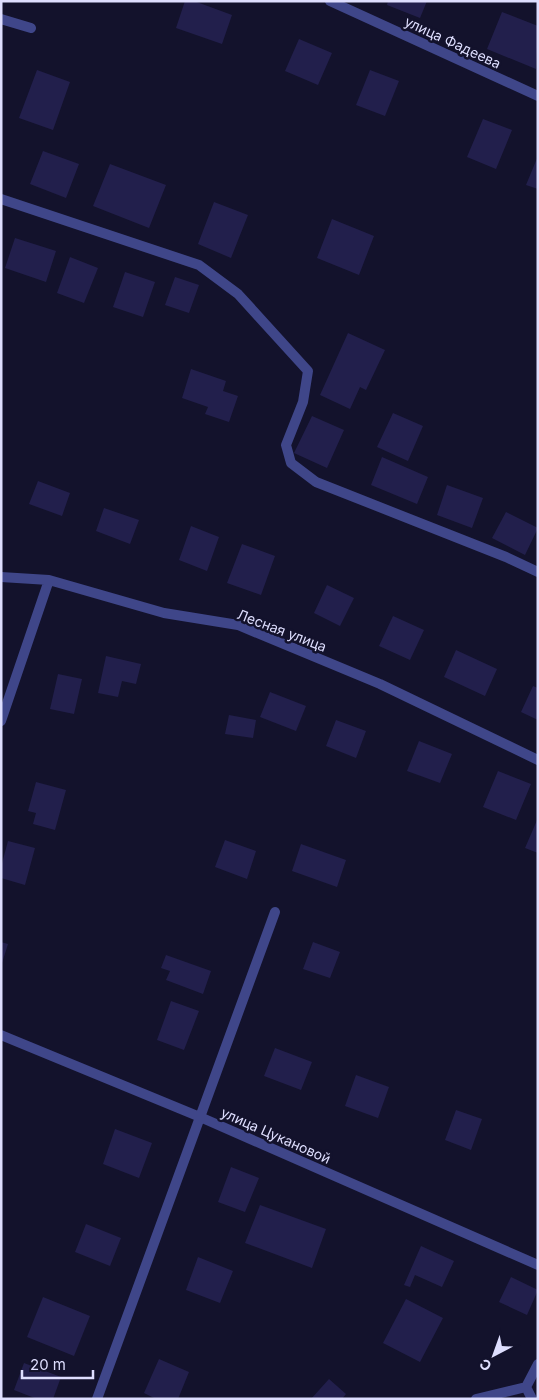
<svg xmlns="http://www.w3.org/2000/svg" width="539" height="1400" viewBox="0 0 539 1400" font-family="Inter,sans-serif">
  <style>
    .building { fill: #221f4c }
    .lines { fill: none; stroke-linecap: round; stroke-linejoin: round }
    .minor { stroke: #3f4689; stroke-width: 10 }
    .labels { text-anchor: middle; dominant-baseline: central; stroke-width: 5; stroke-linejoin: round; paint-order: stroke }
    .street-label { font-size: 14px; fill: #dedefe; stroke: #13122c }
  </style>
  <rect width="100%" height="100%" fill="#13122c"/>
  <path class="building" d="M185,1h9l38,14 -10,29 -46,-16z
    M388,1h39l-7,17 -33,-13z
    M502,12l36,14 -2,43 -49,-20z
    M299,39l33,14 -14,32 -33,-14z
    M37,70l33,12 -17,48 -34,-12z
    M370,70l29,11 -14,35 -29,-11z
    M483,119l29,11 -16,39 -29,-12z
    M43,151l36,13 -13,34 -36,-14z
    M538,156v33l-12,-4z
    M110,164l56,21 -17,43 -56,-22z
    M214,202l34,13 -17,43 -33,-14z
    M332,219l42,17 -15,39 -42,-17z
    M15,238l41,13 -10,31 -41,-14z
    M70,257l28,11 -14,35 -27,-10z
    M125,272l30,10 -12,35 -30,-10z
    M175,277l24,8 -10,28 -24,-8z
    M348,333l37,17 -19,40 -6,-3 -10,22 -30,-14z
    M191,369l35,12 -3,10 15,5 -9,26 -24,-8 3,-7 -26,-9z
    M393,413l30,13 -15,35 -31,-14z
    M312,416l32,14 -17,38 -33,-15z
    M382,457l46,20 -11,27 -46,-19z
    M38,481l32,12 -8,23 -33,-12z
    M447,485l36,13 -11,30 -35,-13z
    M104,508l35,12 -9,24 -34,-13z
    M506,512l32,16 -13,27 -33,-17z
    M191,526l28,11 -12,34 -28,-11z
    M242,544l33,12 -14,39 -34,-12z
    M327,585l27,13 -14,28 -26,-13z
    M393,616l31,14 -14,30 -31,-14z
    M456,650l41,19 -12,27 -41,-19z
    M106,656l35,8 -5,20 -14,-3 -4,16 -20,-4z
    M58,674l24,5 -8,35 -24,-5z
    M533,686l5,2v32l-17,-8z
    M270,692l36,14 -10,25 -36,-14z
    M229,715l27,5 -3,18 -28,-4z
    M336,720l30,11 -10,27 -30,-12z
    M419,741l33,13 -12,29 -33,-12z
    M498,771l33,13 -15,36 -33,-13z
    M36,782l30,8 -11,40 -22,-6 3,-11 -8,-2z
    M538,818v35l-13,-5z
    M225,840l31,11 -9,28 -32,-12z
    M8,841l27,7 -10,37 -24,-7v-11z
    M301,844l45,16 -9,27 -45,-16z
    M1,942l7,2 -6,19h-1z
    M313,942l27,10 -10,26 -27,-9z
    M166,955l45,16 -8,23 -37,-14 4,-9 -9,-3z
    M171,1001l28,10 -15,39 -27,-10z
    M275,1048l37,14 -11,28 -37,-14z
    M356,1075l33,12 -11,31 -33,-12z
    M456,1110l26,9 -11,31 -26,-10z
    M115,1129l37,14 -13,35 -36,-14z
    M231,1167l28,11 -14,34 -27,-10z
    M260,1205l66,24 -14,39 -67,-25z
    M86,1224l35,14 -11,28 -35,-14z
    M421,1246l33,15 -12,26 -27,-12 -5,12 -6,-2z
    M198,1257l35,14 -13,32 -34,-13z
    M511,1277l27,13 -11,25 -28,-13z
    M43,1297l47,19 -16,40 -47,-19z
    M406,1299l37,19 -23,44 -37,-19z
    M159,1359l30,13 -11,27h-22l-12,-6z
    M24,1363l37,14 -8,22h-16l-23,-9z
    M329,1379l17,15 -4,5h-31z"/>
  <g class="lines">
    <path class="minor" d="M330,1l208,95
      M1,19l30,9
      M1,199l198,66 39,29 70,77 -5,31 -17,43 5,18 25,19 190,75 32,15
      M1,577l48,3 115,33 74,12 142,59 158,76
      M1,721l48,-141
      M1,1035l199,82 338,148
      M526,1387l6,12
      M97,1399l178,-487
      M476,1399l50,-12 12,-23"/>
  </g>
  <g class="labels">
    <g class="street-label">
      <text transform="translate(453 42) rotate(25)">улица Фадеева</text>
      <text transform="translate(282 630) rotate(21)">Лесная улица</text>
      <text transform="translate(276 1135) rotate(24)">улица Цукановой</text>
    </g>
  </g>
  <rect width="539" height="1400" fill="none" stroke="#dedefe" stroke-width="5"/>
  <g transform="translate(494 1355) rotate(221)" stroke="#13122c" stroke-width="4" paint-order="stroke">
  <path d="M0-4L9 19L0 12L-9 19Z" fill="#dedefe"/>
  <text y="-8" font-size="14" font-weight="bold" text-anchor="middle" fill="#dedefe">С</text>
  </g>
  <path d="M22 1370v8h71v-8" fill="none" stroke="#dedefe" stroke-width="2.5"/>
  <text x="30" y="1370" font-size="15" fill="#dedefe" stroke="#13122c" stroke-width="4" paint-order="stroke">20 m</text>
</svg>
